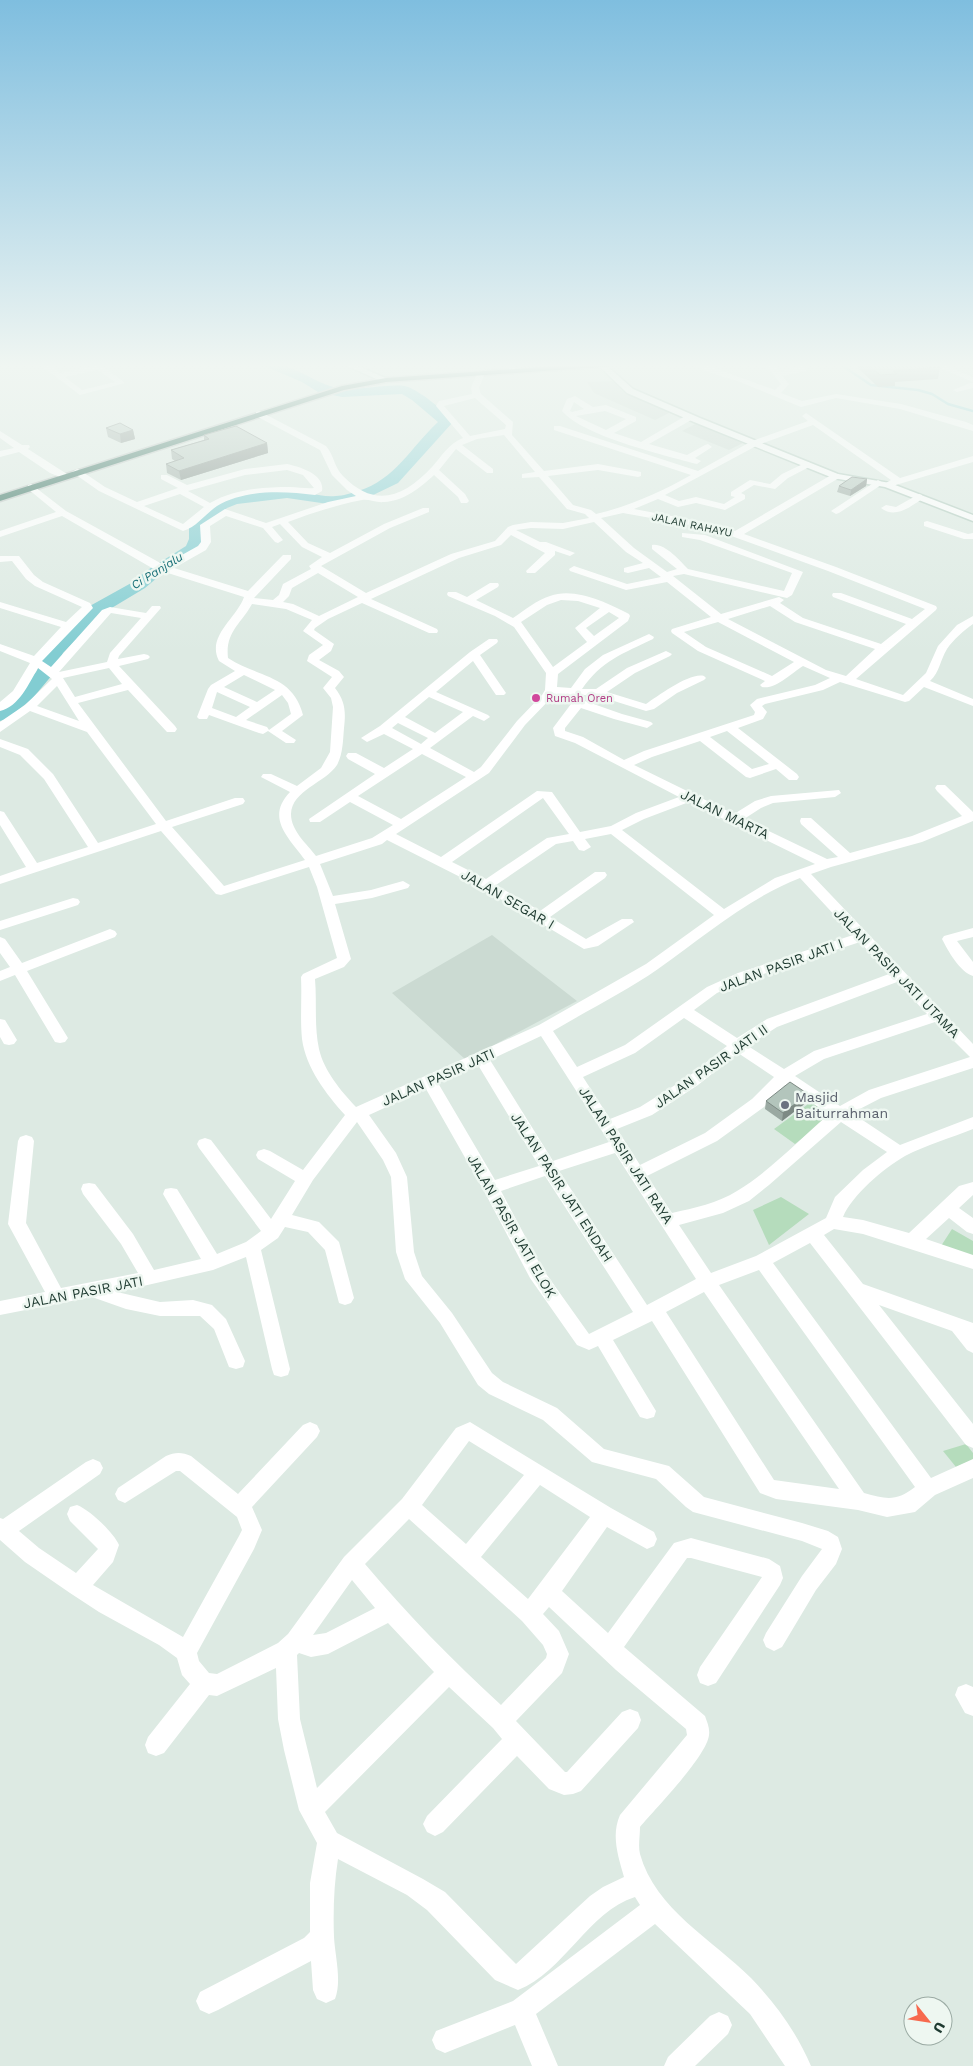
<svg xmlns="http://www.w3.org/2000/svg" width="973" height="2066" viewBox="0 0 973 2066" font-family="'Work Sans',sans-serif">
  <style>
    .built { fill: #cbdad2 }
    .green { fill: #b5dcbc }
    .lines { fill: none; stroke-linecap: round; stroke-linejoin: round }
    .stream { stroke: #82cdd2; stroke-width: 2.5 }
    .river { fill: #82cdd2; fill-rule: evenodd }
    .secondary-casing { stroke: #b0cabe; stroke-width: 3 }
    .highway-casing { stroke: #bcc4c1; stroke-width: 3 }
    .street { fill: #fff; fill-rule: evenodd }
    .secondary { fill: #fff; fill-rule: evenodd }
    .highway { fill: #296755; fill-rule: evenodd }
    .wall { fill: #9aa9a2 }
    .shaded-wall { fill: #7d8a84 }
    .building { fill: #b3c5bc; stroke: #7d8a84 }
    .hotel-dot { fill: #d1479c; stroke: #eef7f1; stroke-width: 2 }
    .worship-dot { fill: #6b7280; stroke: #eef7f1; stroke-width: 2 }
    .labels { text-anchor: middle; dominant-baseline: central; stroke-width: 5; stroke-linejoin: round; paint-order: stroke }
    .far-street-label { font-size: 11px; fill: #1e3a30; stroke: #eef7f1 }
    .far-hotel-label { font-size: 11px; fill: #b23c85; stroke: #eef7f1; text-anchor: start }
    .far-water-label { font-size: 12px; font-style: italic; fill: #176f77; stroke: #eef7f1 }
    .street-label { font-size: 14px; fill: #1e3a30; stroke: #eef7f1 }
    .worship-label { font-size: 14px; fill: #5b616d; stroke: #eef7f1; text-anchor: start }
  </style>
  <rect width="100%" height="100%" fill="#ddeae3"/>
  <path class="built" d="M615,381l6,9 50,22 -16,8 -61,-27 -7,-11z
    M697,423l13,6 33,14 -14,7 -47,-19z
    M492,935l85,66 -111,59 -74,-67z"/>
  <path class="green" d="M811,1102l20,14 -36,28 -21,-15z
    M781,1197l28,17 -40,31 -16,-35z
    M952,1229l21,12v18l-32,-13z
    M966,1444l7,9v7l-17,7 -13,-16z"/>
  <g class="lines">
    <path class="stream" d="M840,364l31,21 47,5 14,4 16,10 25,7"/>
    <path class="river" d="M265,364c28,-3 48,20 74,24 18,4 54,-6 69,-1 13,5 36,23 45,35l-55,61 -29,14 -34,8 -48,-7 -50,6 -10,4 -22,19v12l-6,13 -41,25 -13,11 -45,27 -37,38 -10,21 -21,25 -25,20 -7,2v-15l20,-15 16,-19 13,-25 39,-40 45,-25 13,-11 40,-25 3,-7v-13c21,-30 63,-36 97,-36 16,-1 33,8 50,6 7,0 15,-3 22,-5 37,-11 53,-44 80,-69l-26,-22 -10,-6 -60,3 -24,-5 -16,-10 -35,-15z"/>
    <g class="secondary-casing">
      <path id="secondary" d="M343,364h10l37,16 -7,2z
        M597,364h8l28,25 67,29 138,56 52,9 83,32v6l-88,-34 -52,-9 -139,-56 -67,-29z"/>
    </g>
    <g class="highway-casing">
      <path id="highway" d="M585,364h33l-4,2 -228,16 -42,8 -344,111v-6l342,-109 44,-8z"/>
    </g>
    <path class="street" d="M39,364h9l12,9 33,-7 -2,-2h9l25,19 -45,12zM98,370l17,12 -33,8 -17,-13z
      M506,364h8l4,7 -7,2z
      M697,364h9l5,3 64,23 6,-6 -16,-20h8l6,7 20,-4 -1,-3h8v7l-24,5 7,8 -8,9 21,8 34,-7 65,10 65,18 7,3v6l-73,-22 -64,-11 -35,9 -61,-25 -35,-11z
      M931,364h10l32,13v5z
      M478,371l7,2 -6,15 2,6 32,28 -1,13 32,36 54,-7 43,8v4l-3,1 -40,-7 -50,6 25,29 18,5 5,4c34,-8 65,-22 95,-39l-137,-45v-4h6l138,45 54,-30 56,-20 -6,-5 4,-3 94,65 73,-22v6l-84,25 -5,-3 7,-4 -78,-55 -55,20 -93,50 14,6 17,-4 28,7 11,-7 -4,-1v-4l19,-12 20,4 12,-10 23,-11 3,-1 5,3 -25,13 -13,11 -21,-4 -13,8 4,2v4l-20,11 -29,-7 -18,4 -20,-8 -24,10 80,15 21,7 98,-57h6v4l-95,56 92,33 100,39 1,2 -1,2 -80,69 47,16 23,-22 12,-27 19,-21 16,-9v8c-9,6 -20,16 -26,25 -7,11 -7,23 -17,32l43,18v7l-49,-19 -15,14 -4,1 -65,-20 -17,8 -58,14 -3,2 5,6 -4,7 -25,9 59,46 2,3 -2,3h-8l-13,-11 -26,9 -4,-1 -46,-36 -48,16 -18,8 100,49 21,-13 16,-5 68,-6 2,3 -6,4 -62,6 -12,5 -17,11 83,40 11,-2 -37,-33 -1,-3 1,-3h10l39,35 62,-17 50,-20 -25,-25 -2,-3 2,-3h8l28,27v9l-51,21 -91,25 -20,7 162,170v24l-92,30 -29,15 48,32 73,-28v12c-22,9 -47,16 -68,27 -21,12 -53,39 -62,61l20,3 46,13 50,-47 14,-4v13l-14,13 14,10v16l-6,-2 -18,-14 -23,21 47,16v14l-110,-35 -29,-5 -10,6 39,49 110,39v30l-6,-3 -15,-19 -73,-26 94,119v24l-7,-3 -156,-202 -37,20 158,215 42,-19v19l-38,17 -20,17 -28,5 -29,-7 -82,-11 -16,-6 -108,-172 -39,19 43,71 -2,6 -7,2 -7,-2 -42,-71 -9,4 -12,-5 -47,-67 -46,-87 -58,-102 -57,26 27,38 11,24 7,75 8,24 30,37 40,60 11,9 54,26 47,41 65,17 35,31 98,26 26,8 10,6 4,12 -6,15 -20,26 -34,57 -8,4 -8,-4 -3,-7 3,-7 36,-57 20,-27 -20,-8 -109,-29 -7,-5 -30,-28 -64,-17 -49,-42 -54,-26 -11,-9 -38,-62 -35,-44 -9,-27 -5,-75 -8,-17 -26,-38 -44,58 -21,35 27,7 20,20 15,56 -3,5 -6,2 -6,-2 -14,-53 -17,-18 -23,-5 -7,11 -17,12 29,119 -2,6 -7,2 -7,-2 -2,-6 -26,-112 -33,13 -96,22 43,10 33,-2 19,5 14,14 19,42 -2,6 -7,2 -7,-2 -15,-38 -14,-13h-40l-34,-7 -34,-12 -92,18v-14l45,-9 -37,-68 10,-83 2,-4 6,-2 6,2 2,4 -8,82 35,65 77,-15 -17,-29 -38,-50 -2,-5 2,-5 6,-1 6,1 38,50 21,36 47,-11 -38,-65 2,-5 6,-1 6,1 40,65 29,-12 15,-11 -62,-83 -2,-4 2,-4 6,-2 6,2 60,79 24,-38 -37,-22 -2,-4 2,-4 6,-2 6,2 33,19 42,-55c-19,-21 -39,-47 -43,-76 -2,-21 0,-41 -1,-62l2,-3 34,-16 -20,-71 -8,-20 -88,28 -5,-1 -55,-63 -161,53v-8l26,-9 -26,-42v-14l4,1 33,51 51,-16 -44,-68 -24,-24 -20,-8v-8l28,10 25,25 45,69 58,-19 -69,-92 -57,-21 -30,21v-10l25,-17 27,-26 -14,-11c-9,15 -19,39 -38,43v-9l13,-11 17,-28 -30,-12v-7l34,12 27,-29 -61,-19v-6l66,20 16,-15 -47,-21 -9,-7 -14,-18 -12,1v-6h19l15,19 9,7 47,21 3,5 -49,51 -2,2 9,6 51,-57 8,-3 36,6 6,-7h8l1,2 -42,48 -1,3 26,-5 4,1 2,2 -2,2 -29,7 56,60 2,3 -2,3h-8l-39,-42 -50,13 88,118 69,-23h8l2,3 -2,3 -71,23 52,59 81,-26c-16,-22 -40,-42 -15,-68l-29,-15 2,-3h8l26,12 24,-18 9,-16 3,-45 -2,-9 -8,-10 9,-11 -25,-16 2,-6 14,-10 -20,-14 9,-11 -26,-11 -34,-5c-11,20 -27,28 -24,54 31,20 65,17 75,57l-21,16 14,9 -2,3h-8l-18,-12 -5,3 -4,-1 -50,-18 -2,4h-8l-2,-2 11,-28 3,-4 24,-14 -16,-10c-13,-25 18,-43 25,-64l-92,-29 -90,-52 -62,21v-6l56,-19 -28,-23v-4l3,-1 35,27 98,54 34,-19 3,-4 -1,-17 25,-16 41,14 62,-21 28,-6 -9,-6 -15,-15 -12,-25 -64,-34v-4l3,-1 67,35c8,9 8,21 17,30 32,33 61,21 89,-9 10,-11 16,-23 31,-29l-27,-32 3,-5 33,-7 -1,-6zM475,398l31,27 -1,4 -35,7 -26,-30zM504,435l31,37 -13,2v4l17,-1 28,32 18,5 4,4 -26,5 -32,-1 -18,3 -5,2 -13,14 -44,13 -85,39 -45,-27 69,-38 39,-16v-4h-6l-39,16 -54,29 -22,-10 -20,-21c24,-9 48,-17 74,-22 7,-1 15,3 22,2 20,-1 36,-14 50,-27l24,22 3,6h6l2,-2 -4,-7 -26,-24 17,-21 31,24h6v-4l-31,-24 15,-6zM623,513l89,16 116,42 97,38 -13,10 -71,-26h-8l-1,2 1,2 73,27 -25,20 -78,-26 -23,-15 4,-3 -5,-3 -58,17 -48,-38 11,-2 103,24 5,-3 11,-23 -98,-37 -23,-2v4l18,3 92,33 -8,18 -96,-22c-9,-9 -23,-26 -36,-24v4l25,20 -10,3 -33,-24 -33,-30zM226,516l37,12 12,14 3,1 5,-3 -11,-13 8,-3 22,23 20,10 -13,9 2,3 -28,15 -4,11 -6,5 -19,-2 37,-39v-4h-8l-35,36 -74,-23 32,-18 5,-8 -1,-16zM594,522l32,30 17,11 -19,5v4l4,1 21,-5 12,9 -34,7 -53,-18 -5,3 1,2 56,19 41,-8 44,35 -39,12 -1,2 1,2 26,18 67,30 -5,4 2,2c13,3 30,-14 41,-21l27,12 -15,7 -58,14 -7,6 5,7 -1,3 -110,36 -20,9 -41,-23 -18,-6v-3l16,-20 33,11 33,9 6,-4 -2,-2 -29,-8 -37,-13 -2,-6 15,1 48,15 8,-2 23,-16 27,-13 2,-2 -2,-2c-14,-4 -46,20 -58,28l-39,-12 28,-19 35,-17 2,-2 -6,-3 -39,17 -31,21h-14c19,-28 42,-36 71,-50l1,-2 -5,-3 -46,21 -18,14 -14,19 -14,-1 1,-13 70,-53 2,-5 -1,-2c-22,-11 -54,-27 -79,-18 -13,4 -25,14 -37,22l-37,-18 22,-13 1,-2 -1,-2h-8l-23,14 -11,-5h-8l-1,2 1,2 47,20 19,11 32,46 -1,17 -3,5 -25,26 -36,46 -7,5 -44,-24 43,-32 11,5 6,-4 -2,-2 -52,-23 37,-31 23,34h8l2,-2 -26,-38 17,-12 1,-2 -1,-2h-8l-19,13 -90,74 -19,12 6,4 17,-8 29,15 -29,19 -28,-15h-8l-2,3 2,3 27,15 -66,45 1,3h10l30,-20 43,23 -21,13 -56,18c-9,-12 -25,-25 -25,-42 1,-24 34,-31 46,-49 6,-11 6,-25 7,-37 2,-17 1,-27 -9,-40l9,-11 -5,-6 -20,-11 12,-9 3,-7 -20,-14 1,-2 13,-9 34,-16 67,30h8l1,-2 -1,-2 -66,-30 88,-41 42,-13 10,-10 34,18 -19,18 1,2h8l20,-18v-4l15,5 5,-3 -29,-11h-6l-24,-12 15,-2 32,1zM318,573l40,24 -39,19 -26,-12 -10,-2 6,-6 3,-8zM561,600l17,1 22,7 -25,20 12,14 -34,25 -32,-45 26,-17zM770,606l25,16 80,27 -29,27 -20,-6 -98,-51zM609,612l10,6 -25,18 -8,-8zM111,613l30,5 -31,35 -3,9 -48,10zM718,622l76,40 -22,14 -66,-29 -22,-15zM109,668l13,16 -47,13 -12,-19zM244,675l31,15 -18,12 -33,-15zM57,686l22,35 -42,-15zM217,692l33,15 -14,10 -24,-9zM555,694l16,1 3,5 -21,28 2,8 20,7 104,54 -43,16 -25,13 -31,6 -28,-40 -15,-1 -96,66 -45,-23 93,-61 36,-48zM282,695l6,8 3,11 -22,16 -2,-3 -21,-7zM429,697l34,15 -28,21 -30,-16zM398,723l30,15 -7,6 -29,-16zM727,731l42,33 -17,5 -42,-32zM422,754l44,23 -65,42 -43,-23zM543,798l26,36 -22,4 -61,41 -34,-17zM689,802l126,62 -40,14 -51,31 -102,-79 22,-11zM611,834l103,81 -68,49 -107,61 -183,82c-15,-16 -32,-36 -37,-58 -5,-23 -2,-47 -4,-70l29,-12 7,-8 -16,-55 37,-6 36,-10 2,-3 -7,-4 -32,9 -38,6 -13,-32 62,-20 5,-4 95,48 102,61 14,-3 36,-24 -2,-3h-10l-36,20 -36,-22 55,-39 2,-3 -2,-3h-10l-55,39 -44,-26 60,-41 17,-3 6,9 5,1 7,-4 -6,-8zM800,878l53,57 -115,38 -31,14 -82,58 -48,22 -24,-36c35,-21 72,-39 105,-62 45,-32 90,-71 142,-91zM860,942l29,32 -122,45 -30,19 -43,-28 23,-17 31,-14zM897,982l30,32 -113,37 -30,18 -36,-23 29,-19zM684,1018l43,28 -39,31 -48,30 -30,12 -27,-42 52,-24zM935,1022l35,35 -101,33 -29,16 -45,-30 29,-17zM541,1036l68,106 -56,19 -63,-101zM738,1053l36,24 -22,22 -47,34 -65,32 -23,-36 35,-14 46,-30zM478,1065l61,101 -44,14 -57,-97zM785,1085l44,29c-28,24 -60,58 -92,77 -19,12 -43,17 -65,22l-25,-37 70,-35 47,-34zM841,1122l46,30 -24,18 -28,27 -9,21 -70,38 -45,17 -32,-48 44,-12 26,-12 20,-16zM615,1153l81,126 -49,26 -88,-134zM545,1176l88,136 -44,22 -47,-66 -41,-77zM759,1270l156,217c-19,15 -29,12 -51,6l-145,-208zM704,1292l135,197 -65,-9 -108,-168z
      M970,383h3v5l-16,4 -4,-2z
      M575,396l18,11 13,-2 30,12v4l-22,12 27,9 46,-27h6v4l-44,25 38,11 18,-10 3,-1 4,3 -17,11 6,3 -4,3c-34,-9 -114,-28 -135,-53l5,-12zM574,402l10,7 -12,3 -2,-1zM605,411l21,8 -20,11 -30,-14z
      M0,431l22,14h7l1,2 -2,2 42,27 -5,3 -15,-6 -31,-21 -19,5v-6l14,-3 -14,-10z
      M287,464c13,3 38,10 35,27l-7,4c-31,-4 -70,-6 -98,11 -12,8 -20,21 -34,25l-84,-40 -27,-19 5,-3 3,1 25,17 32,15 41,-14 -17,-9v-4h6l20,10 58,-16zM287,470l16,5 11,13c-7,1 -16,-1 -24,-1 -27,0 -56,2 -80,16l-22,-12 57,-16zM180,494l24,13 -21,17 -39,-18z
      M878,480l5,3 -2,2 -42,28 -3,1 -5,-3z
      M919,494l3,1v4c-12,8 -27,20 -41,9l5,-3 10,2z
      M927,521l41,13 5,-1v6h-9l-40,-13v-4z
      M73,898l5,1 2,3 -2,3 -78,25v-9z
      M973,928v9l-16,4 16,21v14c-13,-4 -25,-25 -31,-37l2,-3z
      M110,929l5,2 2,3 -2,3 -88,34 41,67 -3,4 -5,1 -5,-1 -40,-67 -15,6v-10l10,-4 -10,-14v-16l5,2 17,24z
      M0,1019l5,1 12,20 -3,4 -5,1 -5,-1 -4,-7z
      M310,1422l7,3 3,6 -3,6 -65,70 10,23 -8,19 -57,104 2,8 10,12 8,1 61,-31 10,-9 56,-77 58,-58 54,-71 14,-6 141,86 43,24 3,7 -3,7 -7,3 -40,-22 -45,64 46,42 66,-90 17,-5 78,21 11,7 3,12 -3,7 -64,98 -8,3 -8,-3 -3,-8 3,-8 62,-90 -71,-19h-4l-63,89 81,69c2,6 5,12 4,19 -2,21 -54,74 -69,92 0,9 -2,19 0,27 15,55 73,86 111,124 25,26 46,55 60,88h-26l-35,-52 -95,-90 -119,90 22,52h-26l-17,-41 -70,28 -9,-4 -4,-9 4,-9 77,-30 127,-96 -5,-8c-47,15 -71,75 -117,93l-23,-10 -68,-70 -20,-15 -69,-36c-4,25 -5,52 -4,78 1,19 8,44 1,62l-9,4 -9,-4 -4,-9 -2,-29 -93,49 -9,4 -9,-4 -4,-9 4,-9 104,-54 6,-6v-49l7,-40 -18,-33 -15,-60 -6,-31 -2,-51 -59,28 -8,-1 -45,58 -8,3 -8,-3 -3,-8 3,-8 42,-53 -8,-9 -5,-17 -18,-13 -60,-33 -29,-19 -45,-31 -25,-22v-22l3,1 83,-57 7,-3 7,3 3,6 -3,6 -81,57 20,17 37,25 22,-24 -28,-28 -3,-7 3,-7 7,-2c13,5 37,28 42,40l-6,17 -20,23 90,52 56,-101 3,-6 -5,-13 -57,-46h-4l-51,32 -7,-3 -3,-6 3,-6 48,-32c9,-4 16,-4 25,0l47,38 65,-69zM469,1441l55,34 -58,69 -44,-39zM540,1485l50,32 -62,82 -47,-42zM409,1519l113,102 21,24 4,9 -1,4 -45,47c-49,-45 -94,-91 -136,-141zM352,1580l23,28 -49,25 -13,2zM549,1607l67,63 70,59 1,6 -67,80c-9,20 -2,41 4,62l-21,10 -13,9 -74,68 -71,-72 -22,-13 -86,-46 -12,-21 124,-125 44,41 9,11 -75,77 -4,8 4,8 8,4 8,-4 74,-76 32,33 15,6 9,-1 8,-3 57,-63 3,-8 -3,-8 -8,-3 -8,3 -55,60h-2l-49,-51 46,-48 7,-19 -10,-23 -16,-17zM388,1623l46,49 -117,116 -17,-69 -3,-64 2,-2 12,4 17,-3z
      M966,1684l7,3v29l-8,-3 -10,-18 3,-8z
      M719,2012l9,4 4,9 -4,9 -33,32h-31l4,-9 42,-41z"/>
    <use href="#secondary" class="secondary"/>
    <use href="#highway" class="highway"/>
  </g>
  <path class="wall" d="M857,364h79l4,3 -2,12 -43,3v4l-17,1 -22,-21z
    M106,428l27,2 2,9 -14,4 -13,-6z
    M204,435l63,8 1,10 -87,27 -14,-7 -1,-9 9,-3 -3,-2 -1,-9 33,-10z
    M867,479l-1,7 -16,10 -13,-4 2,-6z
    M808,1094l-1,8 -25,19 -17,-12 1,-8z"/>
  <path class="shaded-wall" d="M133,430l2,9 -14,4 -1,-9z
    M267,443l1,10 -87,27 -2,-9z
    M867,479l-1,7 -16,10 1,-6z
    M808,1094l-1,8 -25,19 1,-8z"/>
  <path class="building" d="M868,364h68l4,3 -47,4 4,3 -17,1z
    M120,423l13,7 -13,4 -14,-6z
    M236,426l31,17 -88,28 -13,-7 18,-6 -13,-8 38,-11 -5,-4z
    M852,477l15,2 -16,11 -12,-4z
    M790,1082l18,12 -25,19 -17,-12z"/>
  <linearGradient id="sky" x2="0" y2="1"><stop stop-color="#7fbedf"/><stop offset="0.56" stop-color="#f0f6f2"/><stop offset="1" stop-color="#f0f6f2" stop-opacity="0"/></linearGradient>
  <rect width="973" height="653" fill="url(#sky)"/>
  <circle class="hotel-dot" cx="536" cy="698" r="5"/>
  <circle class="worship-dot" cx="785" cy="1105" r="5"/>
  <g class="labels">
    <g class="far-street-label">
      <text transform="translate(692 525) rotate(12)">JALAN RAHAYU</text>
    </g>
    <g class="far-hotel-label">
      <text x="546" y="698">Rumah Oren</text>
    </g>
    <g class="far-water-label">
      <text transform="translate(157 571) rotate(-32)">Ci Panjalu</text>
    </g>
    <g class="street-label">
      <text transform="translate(725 814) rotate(26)">JALAN MARTA</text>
      <text transform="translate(508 899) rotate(30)">JALAN SEGAR I</text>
      <text transform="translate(781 965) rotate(-20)">JALAN PASIR JATI I</text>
      <text transform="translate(897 973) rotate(46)">JALAN PASIR JATI UTAMA</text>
      <text transform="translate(711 1066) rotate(-35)">JALAN PASIR JATI II</text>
      <text transform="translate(438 1077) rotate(-24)">JALAN PASIR JATI</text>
      <text transform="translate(626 1155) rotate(57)">JALAN PASIR JATI RAYA</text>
      <text transform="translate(562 1187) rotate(57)">JALAN PASIR JATI ENDAH</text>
      <text transform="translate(512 1226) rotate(60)">JALAN PASIR JATI ELOK</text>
      <text transform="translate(83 1292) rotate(-11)">JALAN PASIR JATI</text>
    </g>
    <g class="worship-label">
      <text x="795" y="1097">Masjid<tspan x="795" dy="16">Baiturrahman</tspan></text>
    </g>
  </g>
  <g transform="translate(928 2021) rotate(120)"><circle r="24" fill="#eef7f1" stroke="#9baba4"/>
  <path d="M0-4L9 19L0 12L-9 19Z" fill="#f7694e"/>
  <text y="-8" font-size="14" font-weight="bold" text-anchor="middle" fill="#1e3a30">U</text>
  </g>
</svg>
